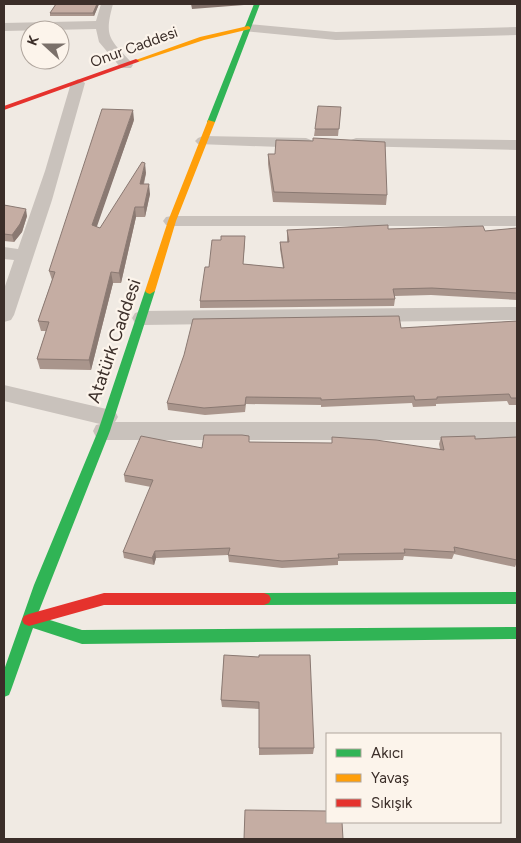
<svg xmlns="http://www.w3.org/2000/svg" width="521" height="843" viewBox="0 0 521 843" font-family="Figtree,sans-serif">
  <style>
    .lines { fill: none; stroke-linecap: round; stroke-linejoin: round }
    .street { fill: #c9c2bc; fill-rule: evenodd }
    .fast { fill: #30b455; fill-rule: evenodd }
    .slow { fill: #ff9f0a; fill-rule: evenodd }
    .jam { fill: #e5322d; fill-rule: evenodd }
    .wall { fill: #a9958c }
    .shaded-wall { fill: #8a7972 }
    .building { fill: #c5ada3; stroke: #8a7972 }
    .labels { text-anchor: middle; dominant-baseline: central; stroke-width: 4.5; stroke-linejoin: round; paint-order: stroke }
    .far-street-label { font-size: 15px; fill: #3b2e29; stroke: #fcf4eb }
    .street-label { font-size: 18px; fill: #3b2e29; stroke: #fcf4eb }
  </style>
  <rect width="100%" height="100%" fill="#f0eae3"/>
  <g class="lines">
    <path class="street" d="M101,4h12c-9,33 -4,34 18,58l2,3 -2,3h-10l-22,-26 -3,-13 -92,2v-8l92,-2z
      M248,24l88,8 181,-5v8l-181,5 -92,-9 -2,-3z
      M78,79l7,4 -33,117 -38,115 -3,5 -7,2v-33l10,-29 -10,-1v-12l14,2 27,-78 26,-88z
      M203,136l103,2 5,2 3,3 -3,3 -5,2 -108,-4 -3,-3 3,-3z
      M356,138l161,2v10l-166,-4 -3,-3 3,-3z
      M172,216h345v10h-345l-6,-1 -3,-4 3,-4z
      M517,307v13l-375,5 -7,-2 -3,-5 3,-5 7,-2z
      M4,385l111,26 3,6 -3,5h402v18h-413l-8,-3 -3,-6 3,-6 4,-1 -96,-23z"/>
    <path class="fast" d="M254,4h6l-45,118 -7,2 -1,-2z
      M150,288l5,3 -45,140 -73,185 45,14 435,-3v12l-435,5 -49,-16 -22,62 -2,5 -5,2v-27l30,-85 64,-154 47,-140z
      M517,592v12l-253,1 -5,-2 -2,-4 2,-4 5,-2z"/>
    <path class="slow" d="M248,26l2,1v2l-46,11 -66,22 -5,-1 67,-24z
      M208,120l7,2 -39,99 -21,70 -5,3 -3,-1 -2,-2 23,-70z"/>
    <path class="jam" d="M136,59l3,2 -1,1 -134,48v-4z
      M104,593h160l5,2 2,4 -2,4 -5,2h-160l-75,21 -5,-2 -2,-4 2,-4 5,-2z"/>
  </g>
  <path class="wall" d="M56,4h43l-5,12h-44v-3z
    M341,107l-3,29h-24l1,-7z
    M134,120l-38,107 4,1 46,-55 -2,11 6,10 -5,23h-9l-15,66h-8l-22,87 -51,-1 -3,-10 9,-28h-5l-3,-10 14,-41 -3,-9z
    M268,154l119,41 -1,10 -113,-3 -5,-38z
    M4,205l23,11 -5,16 -8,10 -10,-1z
    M517,228v72l-86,-5 -36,1v3l-1,7 -194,2v-7l9,-34 36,-24 -2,21 40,4 -3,-19v-7h7v-12l101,-1 97,2z
    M517,321v84h-8l-2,-4 -71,3v2l-23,1 -1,-4 -91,4v-2l-75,-1 -1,8 -40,3 -37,-5 -1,-7 234,-75z
    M441,437l34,2 42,-2v125l-2,5 -61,-13 -2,5 -48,-3 -1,4 -65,1v4l-56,3 -53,-6 -1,-7 -72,3 -2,7 -30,-7 -1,-6 28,-65 -26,-5 -1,-7 78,-27 47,-6 191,7 -1,-5z
    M224,655l90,93 -1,6 -54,1v-46l-37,-2 -1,-7z"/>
  <path class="shaded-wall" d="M97,4h2l-5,12 -1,-3z
    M191,4h53v1l-52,4z
    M133,110l1,10 -40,115 -2,-10z
    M145,163l1,10 -5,20 -1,-9z
    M149,184l1,10 -5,23 -1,-10z
    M135,207l1,10 -15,66 -2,-10z
    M26,209l1,7 -5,16 -8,10 -2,-7z
    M111,272l2,11 -22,87 -2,-10z
    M155,551l1,7 -2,7 -2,-7z"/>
  <path class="building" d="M56,4h41l-4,9h-43z
    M318,106l23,1 -2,22h-24z
    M102,109l31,1 -41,115 8,3 42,-66 3,1 -5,21h9l-5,23h-9l-16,66 -8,-1 -22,88 -52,-1 12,-37 -11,-1 17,-49 -6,-1z
    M313,138l72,4 2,53 -113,-3 -6,-38h7l1,-14 37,1z
    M4,205l22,4 -6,15 -8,11 -8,-1z
    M388,225v4l95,-3 2,5 32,-3v65l-85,-5 -39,1 2,10 -195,2 5,-34h4l3,-27h9v-4h24l-2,28 41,4 -4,-26h9l-2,-12z
    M399,316l2,12 116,-7v77h-6l-2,-4 -72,3v2l-22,1 -1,-4 -93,4v-2l-75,-1 -1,8 -41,3 -37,-5 17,-48 9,-36z
    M204,435h38l7,1v6l83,1v-6l44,3 68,10 -3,-13 34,-1v3l42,-2v123l-63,-13 1,5 -51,-3 1,4 -67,1 1,4 -57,3 -54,-6 2,-7 -75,3 -3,7 -29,-6 30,-72 -29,-5 17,-39 61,12z
    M224,655l35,2v-2h51l4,93h-55v-46l-38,-2z
    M245,810l82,1v11h15l1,17h-99z"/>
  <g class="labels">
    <g class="far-street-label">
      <text transform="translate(134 47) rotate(-20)">Onur Caddesi</text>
    </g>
    <g class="street-label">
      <text transform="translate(114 341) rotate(-71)">Atatürk Caddesi</text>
    </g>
  </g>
  <rect width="521" height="843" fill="none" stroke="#3b2e29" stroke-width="10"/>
  <rect x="326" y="733" width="175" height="90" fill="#fcf4eb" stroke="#afa59d"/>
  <rect x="336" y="749" width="25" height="8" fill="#30b455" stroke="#afa59d"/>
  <text x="371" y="758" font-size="15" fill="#3b2e29">Akıcı</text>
  <rect x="336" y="774" width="25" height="8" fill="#ff9f0a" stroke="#afa59d"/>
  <text x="371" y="783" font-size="15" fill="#3b2e29">Yavaş</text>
  <rect x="336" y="799" width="25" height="8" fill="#e5322d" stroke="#afa59d"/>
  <text x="371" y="808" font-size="15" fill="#3b2e29">Sıkışık</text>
  <g transform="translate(45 45) rotate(291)"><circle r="24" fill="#fcf4eb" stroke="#afa59d"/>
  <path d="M0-4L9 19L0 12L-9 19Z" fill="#7a706a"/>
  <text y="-8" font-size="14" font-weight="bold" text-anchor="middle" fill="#3b2e29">K</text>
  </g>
</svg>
